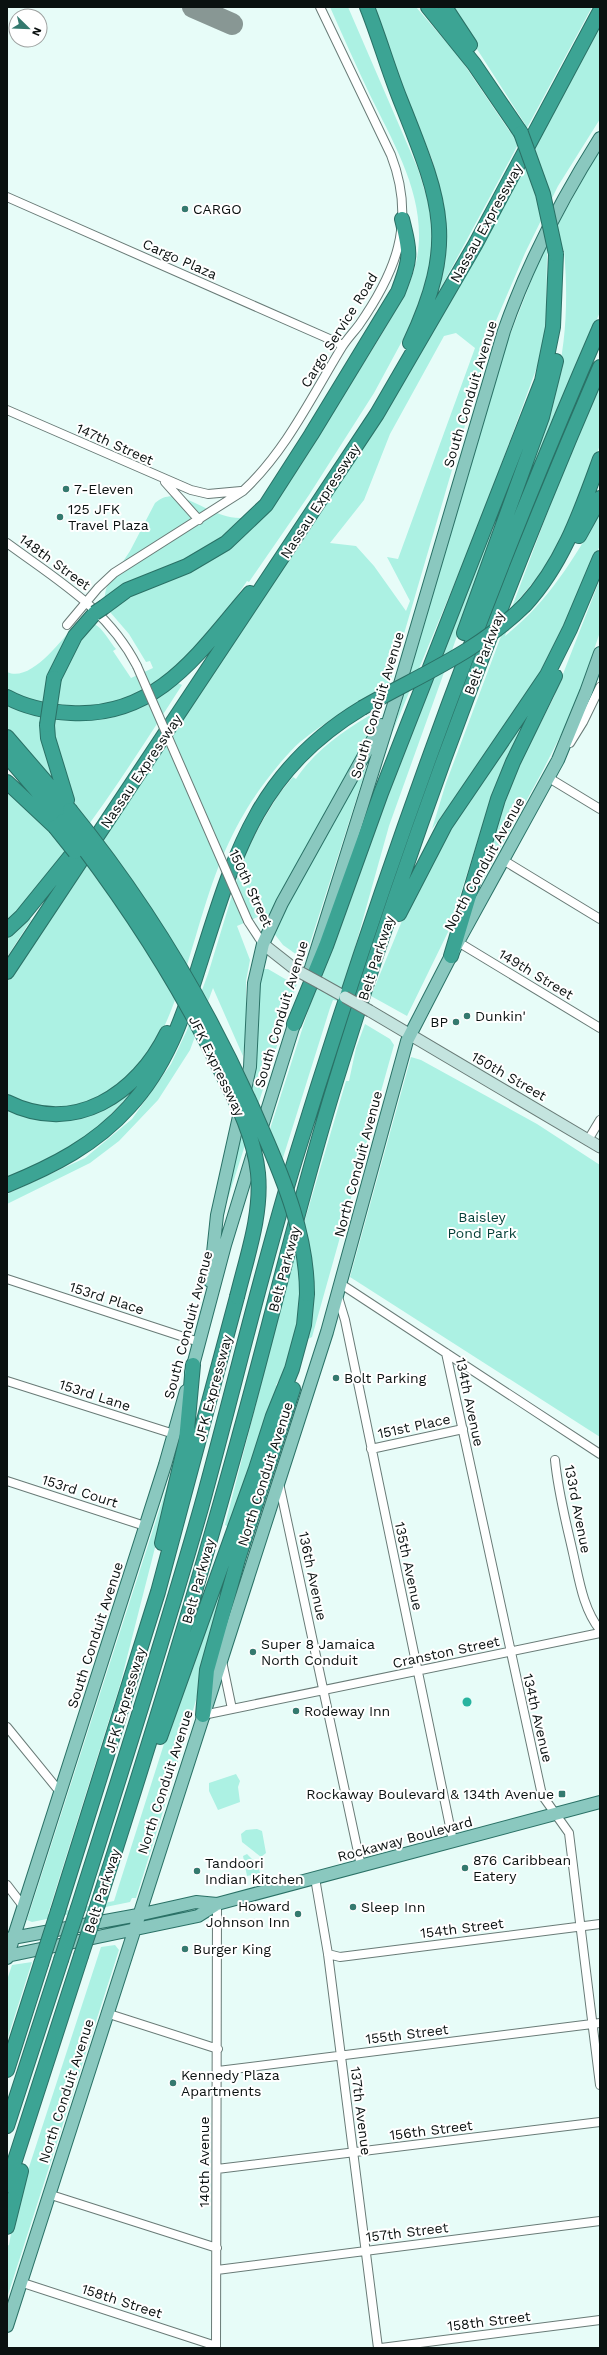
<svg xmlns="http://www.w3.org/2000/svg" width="607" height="2355" viewBox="0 0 607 2355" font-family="'Work Sans',sans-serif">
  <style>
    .green { fill: #acf1e3; fill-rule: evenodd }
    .water { fill: #28b39f }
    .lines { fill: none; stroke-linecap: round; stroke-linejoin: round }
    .taxiway { stroke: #889794; stroke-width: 22 }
    .street-casing { stroke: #697b77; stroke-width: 10 }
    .secondary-casing { stroke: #697b77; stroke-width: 13 }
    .primary-casing { stroke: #2a7166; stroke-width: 14 }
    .highway-casing { stroke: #2a7166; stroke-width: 16 }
    .street { stroke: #fff; stroke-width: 8 }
    .secondary { stroke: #c4e4df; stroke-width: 11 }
    .primary { stroke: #8ac8bf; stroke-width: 12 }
    .highway { stroke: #3ca494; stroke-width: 14 }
    .street-bridge-casing { stroke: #697b77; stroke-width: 10; stroke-linecap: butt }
    .secondary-bridge-casing { stroke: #697b77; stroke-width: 13; stroke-linecap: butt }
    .highway-bridge-casing { stroke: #2a7166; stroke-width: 16; stroke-linecap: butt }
    .street-bridge { stroke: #fff; stroke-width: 8 }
    .secondary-bridge { stroke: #c4e4df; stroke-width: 11 }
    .highway-bridge { stroke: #3ca494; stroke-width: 14 }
    .poi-dot { fill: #34796e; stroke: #fff; stroke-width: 1.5 }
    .labels { text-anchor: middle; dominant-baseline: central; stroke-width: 4; stroke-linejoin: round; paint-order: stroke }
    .poi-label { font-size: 14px; fill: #0a1110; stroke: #fff; text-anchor: start }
    .street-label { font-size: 14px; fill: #0a1110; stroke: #fff }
    .park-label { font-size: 14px; fill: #003d35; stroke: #fff }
  </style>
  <rect width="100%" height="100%" fill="#e7fcf8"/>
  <path class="green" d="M330,7h18l70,162 11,36 4,39 -7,41 -12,34 -40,74 -65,102 -60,87 -2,-1 -16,24 -10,10 1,1 -44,54 -42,27 -56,14 -73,-16v-23c23,11 53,-30 67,-46 23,-12 29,7 42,23l-3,2 18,27 22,-10 -3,-7 -4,1 -17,-28 -19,-22 -6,-12 2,-11 4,-8 20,-30 25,-48c28,-26 64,32 105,10 24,-12 60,-81 76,-106 20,-32 41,-63 59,-96 8,-14 16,-29 20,-44 16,-62 -19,-119 -45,-172 -14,-29 -27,-59 -40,-88z
    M373,7h43l43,50 51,75 15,-8 -75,-117h142l-156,290 8,-36v-57l-12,-45 -29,-70z
    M600,27v92l-42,67 -33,67 -30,70 -106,362 -4,-1 -2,5c-28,17 -58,32 -83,53 -18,16 -43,49 -55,70 -12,20 -22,42 -30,64 -38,102 -53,274 -208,222v-118l143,-214 386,-620zM456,333l19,15 -77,211 -11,-2 23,44 -4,10 -32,-45 -18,-20 -26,-3 34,-43 26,-66 54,-98z
    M600,149v163l-76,176h-3c11,-34 24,-68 34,-102 12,-44 13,-91 9,-136l-17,3 -1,70 -5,33 -59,161 -89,214 115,-391 35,-89z
    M600,384v61l-26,71 -20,41 -38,46 -11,33c42,-33 69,-77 95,-123v32l-18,45 -50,105 -100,134 14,-46 120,-320z
    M489,531l5,2 -105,293 -47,168 -4,7 -5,-1 -3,8 -48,153 -12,-32 59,-183 29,-80 13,-24 -3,-2z
    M600,579v53l-26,77 -33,65 -63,115 21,-77 20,-47 35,-68z
    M178,683l4,2c-53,82 -106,167 -175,238v-133l43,41 25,-27 -68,-76v-23c42,17 86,22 129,4 14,-7 28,-18 42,-26z
    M530,711l-44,103 -37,116 -42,86 -36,-20 47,-114 30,-56z
    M376,712v3h4l-108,199 -12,2 -23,10 13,34 -4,21v51l-3,24 -30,-68 -23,62 -32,50 -39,41 -29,22 -83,41v-10l78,-36 47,-39 39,-55 16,-34 21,-56 36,-118 18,-34 17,-28 14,-17 3,2c19,-29 51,-51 80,-67z
    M364,765l3,1 -139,432 -3,-1 36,-222 3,-6h4l24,14 8,-26 -17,-12 -10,-13z
    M28,916l3,4 -24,37v-22z
    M365,1024l25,15 4,6 -82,292 -20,10 -7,23 -9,15 3,3 -50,139 -4,-2 67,-261 54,-183h3l7,-33z
    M411,1057l10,3 116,64 63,41v272l-250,-160z
    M135,1089l-42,44 -28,19 -58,27v-70l55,11 39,-9z
    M169,1480l3,1 -52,204 -72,229 66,-13 63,-198 6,-9 -2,-3 57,-157c-27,123 -64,244 -102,364h-4l-2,4 -98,20 -5,-2z
    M236,1774l4,7 -2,6 2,15 -22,8 -9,-19v-8z
    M257,1829l5,2 4,22 -5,4 -19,-15 -1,-8 5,-4z
    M247,1854l11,11 2,8 -13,3 -4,-20z
    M115,1945l4,5 -112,348v-52l2,-1 6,-35 86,-263z
    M32,1962l-25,78v-60l5,-15z"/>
  <path class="water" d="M462.5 1702a4.5 4.5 0 1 1 9 0a4.5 4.5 0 1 1-9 0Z"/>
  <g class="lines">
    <path class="taxiway" d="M193,7l39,17"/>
    <g class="street-casing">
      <path id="street" d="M7,197l336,148
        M7,410l184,80 17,4 33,-3
        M165,482l34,38
        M7,543c50,37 101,66 130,123
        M67,625l31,-37 16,-15 129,-82c43,-40 69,-95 99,-144 5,-8 11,-14 17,-22 16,-23 32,-50 39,-78 8,-32 5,-61 -7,-92l-71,-148
        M570,743l13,-21 17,-35
        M549,778l51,31
        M503,860l97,59
        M248,921l15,23
        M458,942l142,86
        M588,1140l12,-20
        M7,1279l192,63
        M341,1284l259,170
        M338,1297l7,23 108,521
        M446,1353l96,442 27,38 31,252
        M7,1381l167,53
        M371,1449l92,-20
        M555,1460c3,32 11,62 18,93 6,26 10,56 27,77
        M7,1481l138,45
        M279,1483l82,383
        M222,1661l10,48
        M203,1715l397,-82
        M7,1727l53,65
        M315,1878l13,76 50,394
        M7,1885l16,21
        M328,1954l12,3 260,-33
        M106,2013l112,36
        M218,2071l382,-48
        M217,2169l383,-47
        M48,2194l169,54
        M217,2270l383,-49
        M20,2282l196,64
        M216,2348l1,-444
        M381,2348l219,-28"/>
    </g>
    <g class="secondary-casing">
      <path id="secondary" d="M263,944l33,26
        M320,983l25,14
        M370,1011l230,136"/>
    </g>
    <g class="primary-casing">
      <path id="primary" d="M309,974l88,-280 107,-363c24,-69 57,-131 96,-193
        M260,1133l37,-118
        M210,1281l7,-66 33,-148 4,-84 9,-39 19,-41 99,-178
        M191,1373l34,-128 29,-95
        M7,1939l131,-24 58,-13 21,2
        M7,1956l191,-40 19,-12 383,-102
        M7,1958l158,-493 21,-74
        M7,2326l320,-994 80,-291 51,-99 100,-182 28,-68 14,-39"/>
    </g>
    <g class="highway-casing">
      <path id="highway" d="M367,7c12,30 21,62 33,92 40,101 59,140 10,244
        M428,7l46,57 47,69
        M445,7l25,38
        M579,536l21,-38
        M525,605c38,-41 56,-94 75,-146
        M104,607l23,-17 60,-24 39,-23 40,-38 45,-70 87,-143c13,-34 13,-37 4,-73
        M464,633l78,-216 14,-56
        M54,678l21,-42 20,-23
        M7,697c20,11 42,15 64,16 87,5 129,-62 179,-120
        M47,725l1,13 19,62
        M7,737l63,73
        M7,756l56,65
        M7,782l48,45
        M399,914l46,-89 102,-150 23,-46 30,-71
        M7,930l15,-14 60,-74
        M451,956l47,-157 15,-37 42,-86
        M7,972l370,-558 98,-169 125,-234
        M294,1024l32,-78 55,-153 161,-412 11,-54 3,-73
        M7,1102c68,34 130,-8 160,-69
        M7,1185c46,-19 88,-40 122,-78 37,-40 54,-89 70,-141 35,-110 57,-194 163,-258
        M162,1543l24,-102 7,-76
        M203,1715l4,-45 31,-111 55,-170
        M160,1737l96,-268 17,-53 19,-47 12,-44 3,-31
        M98,1904c50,-155 98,-310 141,-467 33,-118 60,-237 96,-353 75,-244 164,-483 265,-717
        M78,1908c42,-133 85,-266 123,-400 32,-116 59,-233 94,-348 87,-283 187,-561 305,-833
        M58,1911l100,-319 79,-295
        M7,2070l34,-106
        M7,2126l54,-166
        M7,2185l74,-229
        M7,2227l14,-56"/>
    </g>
    <use href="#street" class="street"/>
    <use href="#secondary" class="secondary"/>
    <use href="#primary" class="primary"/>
    <use href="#highway" class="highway"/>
    <g class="street-bridge-casing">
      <path id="street-bridge" d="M137,666l111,255"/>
    </g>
    <g class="secondary-bridge-casing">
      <path id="secondary-bridge" d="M296,970l24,13
        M345,997l25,14"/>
    </g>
    <g class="highway-bridge-casing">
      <path id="highway-bridge" d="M521,133l22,61 13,60
        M95,613l9,-6
        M362,708c59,-34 113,-54 163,-103
        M47,725l7,-47
        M70,810c79,97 143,205 192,320 23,52 45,107 45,164
        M63,821c61,78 115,160 158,250 16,32 33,65 37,102 4,42 -11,83 -21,124
        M55,827l20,25
        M81,1956l17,-52
        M61,1960l17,-52
        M41,1964l17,-53"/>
    </g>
    <use href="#street-bridge" class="street-bridge"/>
    <use href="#secondary-bridge" class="secondary-bridge"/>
    <use href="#highway-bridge" class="highway-bridge"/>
  </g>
  <g class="poi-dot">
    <circle cx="185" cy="209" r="4"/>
    <circle cx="66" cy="489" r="4"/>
    <circle cx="60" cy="517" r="4"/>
    <circle cx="467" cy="1016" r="4"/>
    <circle cx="456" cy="1022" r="4"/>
    <circle cx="336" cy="1378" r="4"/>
    <circle cx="253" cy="1652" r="4"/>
    <circle cx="296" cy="1711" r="4"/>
    <rect x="558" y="1790" width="8" height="8" rx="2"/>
    <circle cx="465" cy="1868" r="4"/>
    <circle cx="197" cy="1871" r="4"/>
    <circle cx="353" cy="1907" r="4"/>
    <circle cx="298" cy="1914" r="4"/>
    <circle cx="185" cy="1949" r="4"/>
    <circle cx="173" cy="2083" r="4"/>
  </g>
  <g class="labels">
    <g class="poi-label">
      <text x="193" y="209">CARGO</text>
      <text x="74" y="489">7-Eleven</text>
      <text x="68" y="509">125 JFK<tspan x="68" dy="16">Travel Plaza</tspan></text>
      <text x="475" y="1016">Dunkin'</text>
      <text x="448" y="1022" text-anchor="end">BP</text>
      <text x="344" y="1378">Bolt Parking</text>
      <text x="261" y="1644">Super 8 Jamaica<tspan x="261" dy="16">North Conduit</tspan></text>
      <text x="304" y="1711">Rodeway Inn</text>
      <text x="554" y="1794" text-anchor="end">Rockaway Boulevard &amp; 134th Avenue</text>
      <text x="473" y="1860">876 Caribbean<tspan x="473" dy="16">Eatery</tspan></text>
      <text x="205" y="1863">Tandoori<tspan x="205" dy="16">Indian Kitchen</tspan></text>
      <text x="290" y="1906" text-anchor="end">Howard<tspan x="290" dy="16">Johnson Inn</tspan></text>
      <text x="361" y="1907">Sleep Inn</text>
      <text x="193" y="1949">Burger King</text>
      <text x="181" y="2075">Kennedy Plaza<tspan x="181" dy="16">Apartments</tspan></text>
    </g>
    <g class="street-label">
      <text transform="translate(486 223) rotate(-61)">Nassau Expressway</text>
      <text transform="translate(180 259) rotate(24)">Cargo Plaza</text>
      <text transform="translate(339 330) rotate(-58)">Cargo Service Road</text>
      <text transform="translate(470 394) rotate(-73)">South Conduit Avenue</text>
      <text transform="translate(115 444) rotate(24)">147th Street</text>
      <text transform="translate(320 501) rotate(-57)">Nassau Expressway</text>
      <text transform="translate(55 562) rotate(36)">148th Street</text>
      <text transform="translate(484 653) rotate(-69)">Belt Parkway</text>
      <text transform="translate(377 705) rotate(-73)">South Conduit Avenue</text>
      <text transform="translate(141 771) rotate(-56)">Nassau Expressway</text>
      <text transform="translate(484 864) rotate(-61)">North Conduit Avenue</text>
      <text transform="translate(251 888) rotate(65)">150th Street</text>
      <text transform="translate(376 958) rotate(-72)">Belt Parkway</text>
      <text transform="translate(536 974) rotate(31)">149th Street</text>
      <text transform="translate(281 1014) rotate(-73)">South Conduit Avenue</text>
      <text transform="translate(217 1066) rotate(64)">JFK Expressway</text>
      <text transform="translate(509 1076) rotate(30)">150th Street</text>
      <text transform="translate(358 1164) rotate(-75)">North Conduit Avenue</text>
      <text transform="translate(284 1269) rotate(-75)">Belt Parkway</text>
      <text transform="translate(107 1298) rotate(18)">153rd Place</text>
      <text transform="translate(188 1325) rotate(-75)">South Conduit Avenue</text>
      <text transform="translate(213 1388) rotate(-75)">JFK Expressway</text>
      <text transform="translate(95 1395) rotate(18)">153rd Lane</text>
      <text transform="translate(470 1402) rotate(78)">134th Avenue</text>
      <text transform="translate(414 1426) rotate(-12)">151st Place</text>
      <text transform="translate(265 1474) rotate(-72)">North Conduit Avenue</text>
      <text transform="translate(80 1491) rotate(18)">153rd Court</text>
      <text transform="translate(578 1509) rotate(79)">133rd Avenue</text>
      <text transform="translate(409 1566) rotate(78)">135th Avenue</text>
      <text transform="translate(313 1576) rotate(78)">136th Avenue</text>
      <text transform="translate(198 1581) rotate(-74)">Belt Parkway</text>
      <text transform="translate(95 1635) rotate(-72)">South Conduit Avenue</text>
      <text transform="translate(446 1652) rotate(-12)">Cranston Street</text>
      <text transform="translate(125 1700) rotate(-73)">JFK Expressway</text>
      <text transform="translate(538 1718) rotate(77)">134th Avenue</text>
      <text transform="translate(165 1782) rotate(-72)">North Conduit Avenue</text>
      <text transform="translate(405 1839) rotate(-15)">Rockaway Boulevard</text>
      <text transform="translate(102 1891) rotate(-72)">Belt Parkway</text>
      <text transform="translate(462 1928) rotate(-7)">154th Street</text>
      <text transform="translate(407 2034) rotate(-7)">155th Street</text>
      <text transform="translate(66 2091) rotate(-72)">North Conduit Avenue</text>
      <text transform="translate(361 2111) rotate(83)">137th Avenue</text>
      <text transform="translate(431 2130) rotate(-7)">156th Street</text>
      <text transform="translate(204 2162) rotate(-90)">140th Avenue</text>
      <text transform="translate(407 2232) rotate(-7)">157th Street</text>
      <text transform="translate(122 2301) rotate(18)">158th Street</text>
      <text transform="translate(489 2321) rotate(-7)">158th Street</text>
    </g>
    <g class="park-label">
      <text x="482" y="1217">Baisley<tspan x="482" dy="16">Pond Park</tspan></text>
    </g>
  </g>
  <rect width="607" height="2355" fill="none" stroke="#0a1110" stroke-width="16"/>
  <g transform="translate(28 28) rotate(113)"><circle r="19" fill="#ffffff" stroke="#9da09f"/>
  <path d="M0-3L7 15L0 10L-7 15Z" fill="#34796e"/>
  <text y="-6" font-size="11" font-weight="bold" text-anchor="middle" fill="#0a1110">N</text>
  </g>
</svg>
